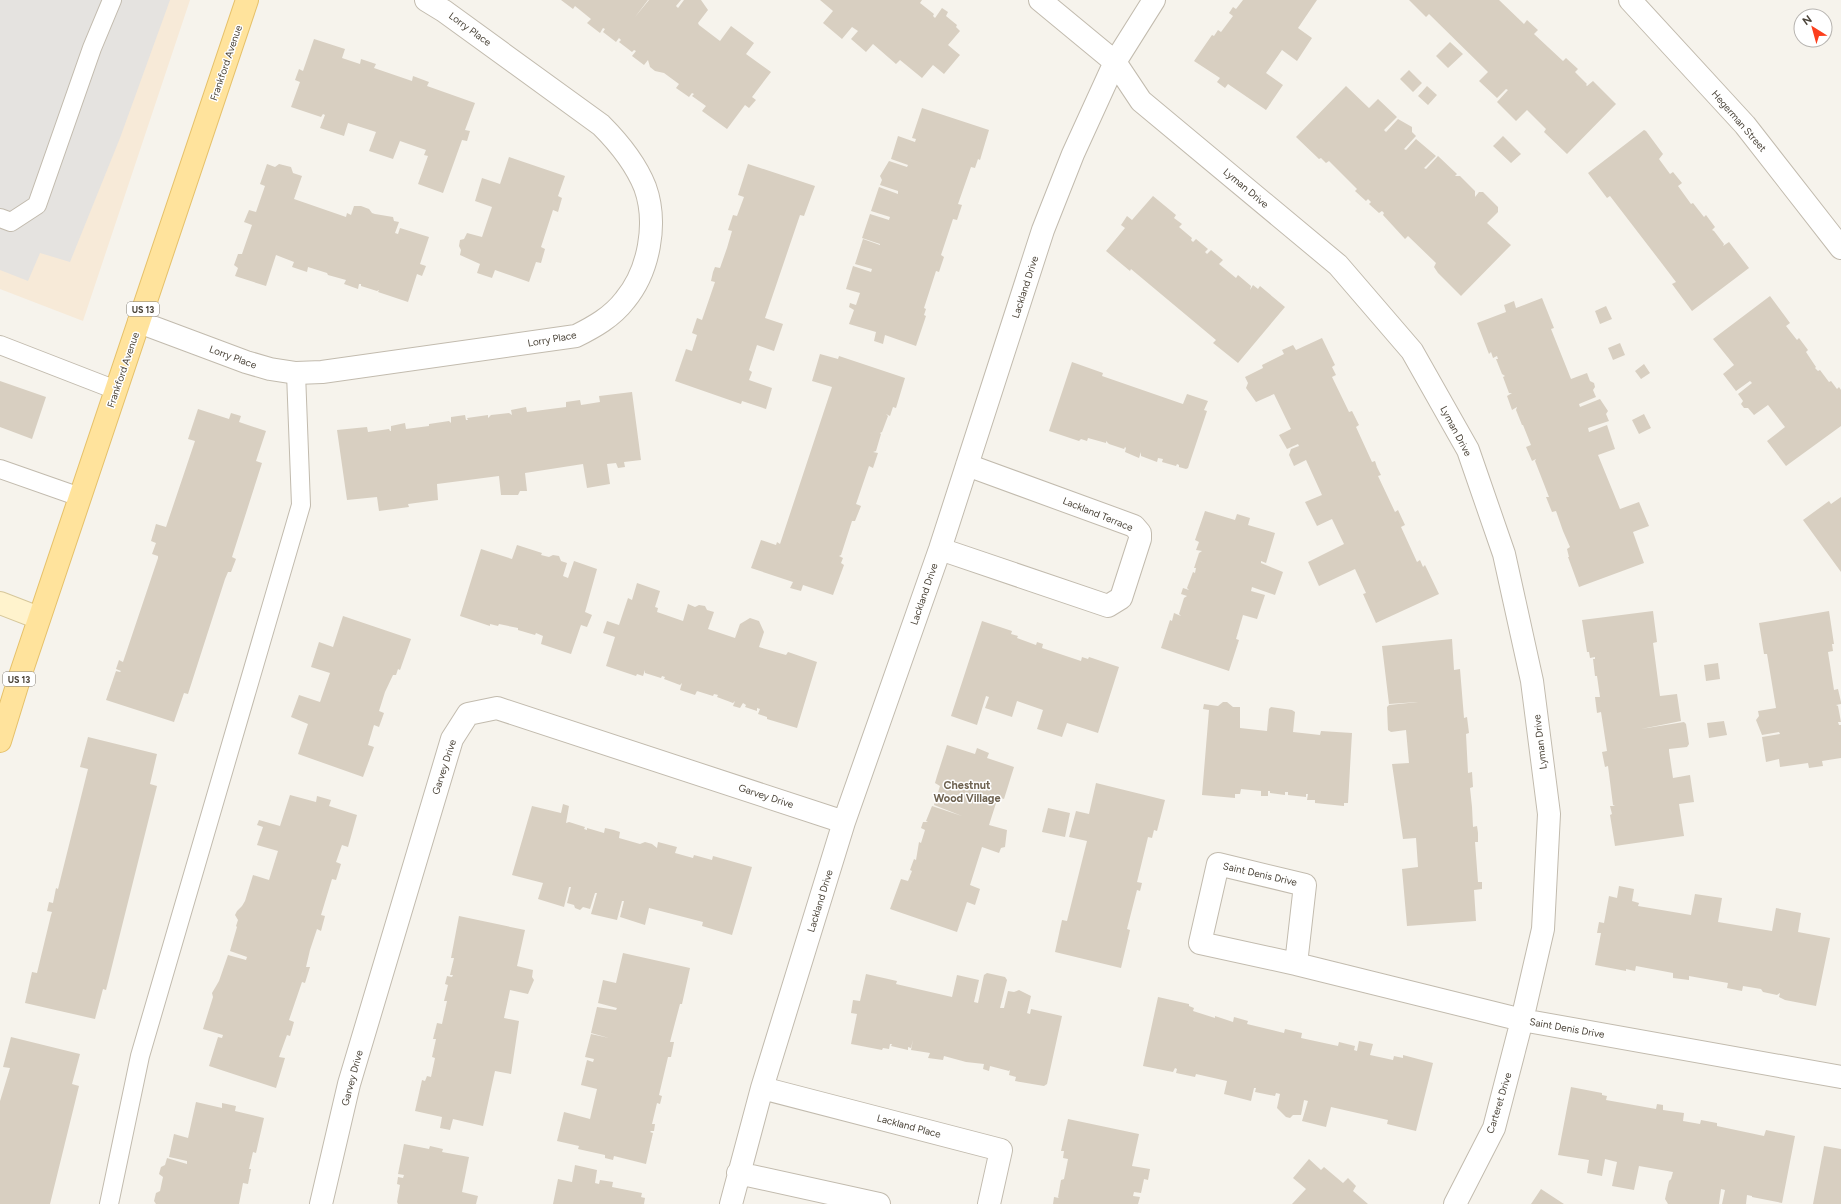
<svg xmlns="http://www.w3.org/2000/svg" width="1841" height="1204" viewBox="0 0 1841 1204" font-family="Figtree,sans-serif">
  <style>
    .commercial { fill: #f7ead8 }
    .parking { fill: #e5e3e0 }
    .building { fill: #d8cfc1 }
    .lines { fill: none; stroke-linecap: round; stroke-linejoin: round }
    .lane-casing { stroke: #c2bbae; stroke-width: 20 }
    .street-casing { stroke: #c2bbae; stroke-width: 24 }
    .secondary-casing { stroke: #d6c79b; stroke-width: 24 }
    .primary-casing { stroke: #e6c16a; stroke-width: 24 }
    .lane { stroke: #fff; stroke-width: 18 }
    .street { stroke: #fff; stroke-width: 22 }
    .secondary { stroke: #fff3cd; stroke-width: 22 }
    .primary { stroke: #ffe39c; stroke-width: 22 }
    .labels { text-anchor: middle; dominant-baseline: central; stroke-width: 3; stroke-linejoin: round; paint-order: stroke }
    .shield { fill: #fff; stroke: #817c74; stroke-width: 1 }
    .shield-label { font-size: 9px; font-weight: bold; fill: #4b4439 }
    .street-label { font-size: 10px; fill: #4b4439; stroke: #fff }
    .neighbourhood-label { font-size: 11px; font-weight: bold; fill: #6e6250; stroke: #fff }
  </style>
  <rect width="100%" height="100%" fill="#f6f3ec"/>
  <path class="commercial" d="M0,0h190l-107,321 -83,-32z"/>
  <path class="parking" d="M0,0h170l-50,138 -50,124 -30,-9 -12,28 -28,-11z"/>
  <path class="building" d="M561,0h87l-13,17 14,-17h32l-5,6 2,2 6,-8h17l7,10 -10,13 1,2 21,16 11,-15 23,17 -8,11 25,18 -19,25 4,3 -7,8 -4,-3 -18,24 -25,-18 4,-5 -14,-10 2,-2 -2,-1 -3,4 -13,-9 3,-4 -15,-11 -9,-2 -5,-4 -2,-7 -4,5 -12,-9 4,-5 -2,-1 -2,2 -13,-10 2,-2 -2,-2 -3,4 -13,-10 2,-3 -2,-1 -3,5 -13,-10 4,-4 -16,-13 -2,3z
    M820,0h102l-2,3 14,11 -1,2 2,2 7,-10 6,4 -2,4 11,9 -1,2 4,4 -12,14 12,10 -16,19 -11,-9 -11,13 -22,-18 -4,4 -23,-20 -7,8 -15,-13 7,-8 -6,-4 -10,12 -19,-16 10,-12z
    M1243,0h74l-19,28 14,10 -15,23 -15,-11 -16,23 17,12 -17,25 -38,-26 -3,4 -8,-6 3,-4 -26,-17 18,-26 2,1 4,-6 3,2 12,-16 -4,-3 4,-6 3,2z
    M1409,0h90l25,24 3,-4 11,10 -4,4 29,27 3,-3 12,11 -3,3 12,12 -1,1 1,1 6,-5 23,23 -49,50 -23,-22 2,-3 -19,-19 -11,11 -19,-19 11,-12 -2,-1 -9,9 -18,-17 9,-9 -59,-58 -3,3z
    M314,39l31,10 -3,9 18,6 1,-5 15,5 -2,4 38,13 1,-5 16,6 -2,4 48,17 -10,27 5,1 -3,10 -5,-1 -19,53 -25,-9 10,-28 -4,-1 2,-5 -26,-9 -7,18 -24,-8 7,-19 -3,-1 -25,-8 -4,13 -24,-8 5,-13 -2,-1 -2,3 -30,-10 9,-25 -5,-2 4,-11 4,2z
    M1450,42l13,12 -15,14 -12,-12z
    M1409,70l13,13 -9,9 -13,-13z
    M1346,86l23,22 9,-9 19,18 -13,13 2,2 12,-13 14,8v5l4,4 -12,13 2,1 10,-11 20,17 -12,12 2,1 12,-13 19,18 -2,2h5l15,15v6l4,-5h4l15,15v5l-11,11 24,22 -50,51 -23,-23 -4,-6 2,-4 -28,-27 -3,3 -22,-24 1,-2 -2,-2 -3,2 -10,-9 2,-2 -3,-3 -2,2 -11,-10 2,-2 -28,-28 -3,2 -5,-5 -2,1 -23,-22z
    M1427,86l10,9 -9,10 -10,-9z
    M922,108l67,22 -9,30 -2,-1 -3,9 -4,-1 -13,37 4,1 -5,15 -4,-1 -12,36 3,2 -5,15 -3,-1 -12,37 2,1 -2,6 2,1 -10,30 -31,-11 -2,9 -9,-3 2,-9 -27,-8 5,-14 -5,-3 1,-4 6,2 4,-12 -14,-4 7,-23 18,6 1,-3 -17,-5 8,-25 17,6v-1l-18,-6 8,-24 19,6 1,-3 -19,-6 8,-24 19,7v-3l-18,-6 2,-5 -2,-4 9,-15 18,6 1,-2 -17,-6 7,-23 17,6 1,-3 -4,-1z
    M1644,130l2,1 17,23 -4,5 11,15 3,-2 9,11 -4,3 13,18 2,-1 11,14 2,-2 9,12 -3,3 2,1 10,13 -1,2 6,-4 20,26 -57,43 -20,-27 4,-2 -16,-21 -50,-65 -3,2 -19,-25z
    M1503,136l18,18 -10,9 -18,-17z
    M509,157l56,19 -7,20 4,2 -4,14 -5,-2 -12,37 4,2 -4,14 -5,-1 -7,20 -34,-12 -3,8 -15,-5 3,-9 -20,-9 1,-5 -2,-4 1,-6 4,-1 3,-6 15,4 10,-30 -17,-6 7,-23 18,6z
    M267,164l8,3 4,-3 12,3 2,6 9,3 -8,23 52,18 1,-4 4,2 3,-9h7l8,3 3,4 3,1 18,3 1,4 5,1 -4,11 3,1 2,-6 29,9 -9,27 6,2 -4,10 -5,-2 -9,28 -30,-10 1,-2 -2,1 -16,-5v-2h-2l-1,5 -14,-5 2,-4 -18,-5 -1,-2 -19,-6 -1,5 -15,-5 2,-5 -18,-7 -10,31 -31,-10 3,-8 -4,-3 4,-11h4l10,-29 -8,-3 5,-12 7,2 9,-26 -5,-2z
    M748,164l67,22 -11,30 -4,-1 -35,103 18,6 -9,27 -17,-6 -8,25 3,2 -3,8 23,8 -6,21 -24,-8 -1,3 -66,-23 11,-32 6,2 5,-16 -5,-2 5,-15 5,2 13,-38 -4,-1 2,-9 2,-5 5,1 7,-20 5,-17 -4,-1 5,-15 4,1 7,-19 -6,-2z
    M1153,196l23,19 -2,3 8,6 -3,3 13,11 -1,2 2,2 3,-3 12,10 -3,3 2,2 4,-4 12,10 -4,4 17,14 2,-3 13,11 -1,4 3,-5 5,4 2,-3 25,21 -47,56 -25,-20 3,-3 -85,-71 -1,2 -24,-20 19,-23 -4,-3 6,-9 5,4z
    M1770,296l20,27 -4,3 11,14 2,-2 9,12 -2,2 10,15 -1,1 3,3 2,-1 9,12 2,-1 6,8 2,-2 2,3v36l-55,40 -19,-25 18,-14 -17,-22 -14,10 -6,-7h-4l-3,-4 2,-3 -5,-7 14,-11 -2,-2 -14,10 -13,-17 11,-9 -21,-26z
    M1542,298l12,30 -3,1 20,50 16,-6 3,8 4,2 1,4 -2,3 3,7 -17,7 1,3 20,-8 8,12 -2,3 3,7 -21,7 1,4 18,-7 8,24 -17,6 22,54 19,-7 10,24 -16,6 11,31 -65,24 -11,-30h1l-2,-8 3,-2 -7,-16 -7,-20 -4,1 -6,-15h3l-14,-36 1,-2 -4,2 -6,-14 5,-2 -8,-20h-1l-6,-15 1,-3 -5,3 -5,-14 5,-3h-3l-6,-16 2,-1 -3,-2 -6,-15h2l-1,-3 -4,2 -2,-6 -2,2 -12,-31 29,-11 -2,-7 10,-4 2,7z
    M1606,306l6,13 -12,5 -5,-13z
    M1322,338l13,27 -3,2 4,8 -4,2 17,35 3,-1 7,14 -3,2 16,35 3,-1 2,6 4,8 -3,1 17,36 3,-2 7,15 -4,2 16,35 3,-2 3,7 2,-2 14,29 -63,29 -13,-29 3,-1 -11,-24 -36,17 -11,-24 36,-18 -12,-25 -15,7 -12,-24 17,-7 -16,-35 -12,6 -5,-11 2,-6 8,-3 -1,-2 -11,5 -8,-14 12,-6 -17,-35 -18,8 -10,-14 2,-5 -3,-6 18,-9 -1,-3 22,-11 -2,-4 11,-5 3,5z
    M1620,343l5,12 -12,5 -5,-12z
    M820,354l18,5 1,-3 66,22 -9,30 -3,-1 -3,9 -4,-2 2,2 -6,16 -2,1 1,1 -5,17 -3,1 5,1 -5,15 -4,-2 -13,38 5,2 -6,15h-3l-11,34 -2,1 4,2 -2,5 3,2 -11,30 -30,-10 -2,6 -11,-3 3,-6 -42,-14 10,-28 15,5 1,-3 3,2 52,-157 -20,-6z
    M1072,362l31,11 -1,3 78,27 3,1 4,-10 21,7 -4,9 3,1 -19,57 -2,1 -7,-2v-2l-2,-1 -1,2 -14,-4 1,-3 -5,-1 -1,4 -16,-6v-4l-2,6 -14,-6 1,-4 -1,-1 -1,2 -15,-5 -3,-3v2l-18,-5 -1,3 -6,-2 -2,2 -30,-10z
    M1644,364l6,9 -9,6 -6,-8z
    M0,381l46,16 -14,42 -32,-12z
    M632,392l9,68 -17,2 1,5 -7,1 -2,-5 -9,1 3,20 -23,4 -4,-24 -58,9 2,18h-7l-2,4h-17l-2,-19 -62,8 1,16 -30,4 1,3 -30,4 -2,-14 -30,3 -10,-70 30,-3 1,5 21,-3 1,2h1v-5l14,-3 1,6 23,-3v-2l20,-3 2,2v-6l14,-2 1,5h2l-1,-2 21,-3v3l3,-3 18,-2 3,2 -1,-5 15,-3 1,5 39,-5v-5l14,-2 1,5 19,-3 -1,-6z
    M198,409l31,10 2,-6 10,3 -2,6 27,9 -10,30 6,2 -30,94 4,2 -5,13h-3l-3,7 -37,115 -4,-1 -10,29 -68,-22 10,-29 4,1 1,-1 -5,-2 3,-9 4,2 35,-104v-2l-6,-2 4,-11 -5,-2 5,-17 10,3 29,-86 -7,-2z
    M1644,414l7,14 -12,6 -7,-14z
    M1841,497v75l-38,-52 26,-19 2,3z
    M1205,511l30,9 2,-6 13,4 -2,7 27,8 -9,30 -5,-2v2l22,9 -8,23 -23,-8 -1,4 14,4 -8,24 -14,-4 -7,24 3,1 -10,31 -68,-23 9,-28 2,1 2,-8 7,3 -2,-2 5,-16 3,-2 -6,-2 2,-6 6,2 -2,-2 6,-16 2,1 1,-5h-2l5,-15 3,-2 -6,-1 3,-8 -4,-2z
    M517,545l25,8 -1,2 8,2 4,-2 6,1 2,5 6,2 -4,13 5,2 6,-17 23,8 -12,43 7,3 -5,12 -6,-2 -10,29 -30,-10 2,-8 -7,-3 -1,2 -17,-5v-2l-19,-4 -1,2 -8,-2v2l-30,-10 21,-67 31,10z
    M637,583l23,8 -5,16 3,1 -1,4 26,9 5,-17 7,3 4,-2 6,1 2,4 7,2 -6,17 27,9 5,-14 10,-6 9,3 5,11 -5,15 27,8 2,-3 29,10 -20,66 -30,-9v-2l-9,-3 2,-5 -3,-1v3l-12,-4 1,-2 -3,-2 -3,5 -7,-2 2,-5 -2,2 -16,-6 1,-2 -4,-1 -1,2 -16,-5 1,-2 -3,6 -15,-5 2,-7 -2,2 -16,-6 1,-2 -3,-1 -1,2 -16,-5v-3l-2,6 -6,-2 -1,2 -30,-10 9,-29 -12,-4 4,-12 12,4 9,-27 4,2z
    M1653,611l4,31 -4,1 7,53 17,-2 4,27 -40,8 43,-7 2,2 3,20 -2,3 -18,2v2l4,27 17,-3 4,27 -15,2 5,32 -69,10 -5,-31 2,-1 -2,-8h5l-2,-1 -5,-39 -3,1 -3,-15 5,-1 -6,-39 -4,1 -2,-16h5l-3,-21h-2l-2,-17h2v-2l-5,1 -1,-6h-2l-5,-32z
    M1829,611l5,33h-2l1,7 -5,1 6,38 4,-1 3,13v2l-5,1 2,1 3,16h-3l1,3h2v33l-19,3 1,5 -14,2 -1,-5 -28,4 -1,-8 -13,3 -4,-25 18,-3 -1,-2 -17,3 -6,-15 3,-4 -1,-5 18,-3 -9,-54h-3l-5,-31z
    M343,616l68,23 -11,31 -2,-1 -2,6h-3l-8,17 -6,19 5,2 -5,14 -5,-2 -6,20 6,2 -11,30 -65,-23 10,-30 -17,-7 8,-22 21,7 10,-29 -19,-6 8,-25 14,5z
    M982,621l30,10 -1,3 7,2 -1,2 19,7 1,-3 6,2 -1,4 39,13 1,-4 6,2 1,-2 30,10 -21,66 -31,-10 -5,14 -25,-8 6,-19 -26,-9 -5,16 -27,-9 4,-11 -3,-1 -9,29 -26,-9z
    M1452,639l2,31 6,-1 4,49 3,-1 2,16 -3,1 2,39 4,-1 1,15 -3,1 2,19 1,20 4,-1 1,7v9h-3l3,40h4v7l-8,1 2,31 -69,5 -5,-57 16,-2 -2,-29 -13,1 -11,-75 17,-1 -3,-33 -15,2 -3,-2 -1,-23 2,-2 29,-3 -29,2 -7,-58z
    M1718,663l2,16 -14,2 -2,-16z
    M1223,702h4l6,5h7v21l27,3 2,-22 2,-2 21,3 3,2 -2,20 27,3 1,-4 31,2 -4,70h-4v3l-29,-3v-3h-8l1,-6h-2v3l-18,-2v-3h-3v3l-15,-2v-2h-2v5h-7v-5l-20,-2 -1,5h-5v4l-33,-3 7,-85 -6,-1 1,-5 14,2z
    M1724,721l3,14 -18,3 -2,-15z
    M88,737l69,17 -7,30 7,2 -51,204 -3,-1 -8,30 -70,-16 7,-31 5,1 14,-58 1,-3 -5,-1 2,-9 4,1 3,-15 2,1 30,-120 -8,-2z
    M947,745l28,9 2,-6 12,5 -2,5 27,9 -10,32 -6,-2 -9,28 18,5 -2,17 -4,1 -2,5 -17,-6 -12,38 10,4 -5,16 -8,-3 -10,30 -67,-23 11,-30 7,2 4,-10 -2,-1 4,-11 2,1 3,-18 2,1 4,-13 -4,-2 2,-6h5l-2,-1 6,-15 30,10 -28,-11 6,-19 -5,-3 2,-7z
    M1096,783l69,17 -8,31 -3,-1 -2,8 -4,-1 -11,45 5,1 -2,8 -3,-1 -10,39 3,1 -9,38 -66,-16 7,-32 5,1 20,-80 -18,-4 7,-26 13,3z
    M290,795l26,7 1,-6 14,4 -2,6 28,9 -9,32 -6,-2 -6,17 5,2 -5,16 -4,-1 -11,36 4,1 -4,15 -4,-2 -7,21 -4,17h4l-5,16 -3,-1 -13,38 5,2 -4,14 -3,-1 -8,22 6,1 -9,30 -67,-22 9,-29 4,1 1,-3 -20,-6 10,-32 -1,-4 7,-12 9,-26 18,5 1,-3 -17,-6 7,-24 -1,-1 2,-6 -3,-5 2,-4 5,-5 3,-5 8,-26 16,5 9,-29 -21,-6 6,-18 -6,-2 2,-5 21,6z
    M563,804l6,2 -3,17 3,-1 16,5 -1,2 3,1v-2l17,5 1,-5 9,2 6,2 -1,6 21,6 5,-2 7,2 5,4 1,-6 19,5 -2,6 18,5 1,-3 18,5 1,-4 39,11 -20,68 -30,-9 1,-4 -54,-14 -4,17 -25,-8 4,-16h-2l-5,19 -26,-6 6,-21h-2l-5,16 -7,-2 -3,3 -5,-2 -1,-3 -7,-2 4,-16h-2l-5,20 -26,-8 5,-16 -31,-8 20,-69 29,7z
    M1048,808l22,5 -5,24 -23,-5z
    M1619,886l15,3 -2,12 7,2 -1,3 53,9 4,-21 27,4 -4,24 54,9 4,-23 25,5 -3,19 32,6 -14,68 -31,-6 -6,-3 1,-4 -3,2 -14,-3 -2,-3 -18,-3 -1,5 -15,-3 1,-5 -39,-7v4l-16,-2v-5l-37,-7 -1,5 -9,-2v2l-31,-6 6,-32h-4l2,-11 5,1 5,-27 8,2z
    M459,916l66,14 -8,36 16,4 -1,7 2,3 -6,14 -18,-4 -6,28 15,3 -8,53 -16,-3 -12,55 -30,-7 -3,11 -10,-2 2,-11 -27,-6 7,-31 3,1 2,-5 4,1 4,-19 -3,-1 4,-18h-3l4,-16 5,1 5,-23h-3l4,-16 -3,-1 2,-8 5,1 1,-2h-3l4,-17h-3z
    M623,953l67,15 -8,36h-2l-10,38h4l-3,15h-3l-9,38 3,1 -2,8 -3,-1 -5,21h3l-1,7h-3l-1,1 3,1 -7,31 -32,-8 -1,4 -8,-2v-3l-27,-6 1,-3 -22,-5 7,-29 26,7 7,-30 -16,-4 6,-25 6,2 1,-3 -9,-2 6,-23 18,4 -18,-5 6,-26 19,3 1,-2 -19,-5 5,-23 13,3z
    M987,973l18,4 2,3 -7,28h4l4,-17 6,1 5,-2 12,6 -4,17 3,1 1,-5 31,7 -15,68 -3,2 -29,-5 1,-4 -7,-2 1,-5 -1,1 -19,-5 -1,5 -6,-2 1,-5 -18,-2 -22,-6 -1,4 -15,-2 2,-5 -19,-3 2,-10 -2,8 -3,-1v3l-17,-4 1,-2h-2l-1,5 -6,-1 -1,2 -31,-6 6,-30 -6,-1 2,-13 7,1 6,-27 31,7 -1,3 56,13 5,-22 22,5 -5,22 4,1 6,-28z
    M1158,997l31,7v2l5,2 -1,3 22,7v-2l18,6 1,-5 14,4 -1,3 37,9 1,-4 17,4 -1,5 37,8 1,-4 16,4 -1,4 3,1 2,-10 14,3 -3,11 23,5 1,-4 9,2v-3l30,8 -17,68 -29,-7 1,-4 -57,-13 -5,20 -24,-6 6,-20 -4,-1 -3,15h-8l-3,3 -4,-1 -9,-9 3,-14 -4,-1 -1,3 -20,-4 1,-4h-2l-3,13 -27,-7 3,-13 -31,-7 -1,3 -19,-4 1,-4 -2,-1 -2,4 -30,-6z
    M11,1037l69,17 -8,30 7,2 -29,118h-50v-103l10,-33 -7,-1z
    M1571,1087l31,6v2l5,1 -1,4 50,9 1,-5 6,1v5l21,3 -1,8 17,3 1,-4 16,3v3l47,10 2,-6 29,6 -13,67 -30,-6v-1l-5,-1 -1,9h-24l3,-14 -4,-1 -2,15h-51l-3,-5 4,-18 2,-2 2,-7 -34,-6 -5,24 -22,-4 5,-24 -12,-3 -3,17 -15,-3 2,-13 -31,-5z
    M196,1102l26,6v-5l14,3 -1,5 29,7 -8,35 -3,-1 -4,17h2l-3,15 -5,-1 -4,21h-83l-2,-3 2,-8 4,-2 3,-14 -4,-3 2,-7 4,-2 2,-7 20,6v-3l-18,-4 5,-23 14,4z
    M1068,1119l71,15 -7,32 18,3 -2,11 -4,-1 -3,14 -7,-1 -1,4 7,1 -2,7h-85l1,-7 5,1 -1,-1 3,-17 3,-1 4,-20 -5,-1 1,-7h-3z
    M404,1144l25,5 1,-3 13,3 -1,3 27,5 -7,35 16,4 -2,8h-78l-1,-2 3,-17 -3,-1 1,-7 5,1 1,-3 -6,-1z
    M1824,1146l17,3v55h-28z
    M1309,1159l12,11 3,-3 19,16 5,-5 8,8 -3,5 15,13h-76l14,-15 -13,-11z
    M575,1165l22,5 -2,13 4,1 1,-4 13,2 -1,5 30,6 -1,4 4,1 -1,6h-91l5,-25 14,3z
    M1541,1189l23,15h-33z"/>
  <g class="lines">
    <g class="lane-casing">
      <path id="lane" d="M0,218l11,4 26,-17 55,-157 20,-48
        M0,345l116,45
        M0,469l80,28
        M109,1204l31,-148 161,-551 -5,-132"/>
    </g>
    <g class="street-casing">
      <path id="street" d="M1040,0l75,62 26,39 197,164 74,86 56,99 36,104 28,127 17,133 -6,115 -21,91 -28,108 -39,76
        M1630,0l115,125 96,123
        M139,322l107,40 24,7 26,4 26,-1 254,-36c18,-9 36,-19 49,-36 24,-29 33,-77 20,-113 -10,-25 -26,-44 -44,-62l-157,-114 -18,-11
        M940,549l168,57 13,-8 19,-59v-6l-6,-7 -167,-61
        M1218,864l87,21 -9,79 -96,-21z
        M1296,964l226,56 319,57
        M762,1088l239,62 -12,54
        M738,1173l141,31
        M321,1204l28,-120 103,-345 16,-25 29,-6 347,114
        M731,1204l31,-116 82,-266 96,-273 103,-319 30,-76 42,-92 39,-62"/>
    </g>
    <g class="secondary-casing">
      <path id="secondary" d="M0,603l39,15"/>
    </g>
    <g class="primary-casing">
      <path id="primary" d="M0,741l20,-65 227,-676"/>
    </g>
    <use href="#lane" class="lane"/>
    <use href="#street" class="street"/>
    <use href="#secondary" class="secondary"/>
    <use href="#primary" class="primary"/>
  </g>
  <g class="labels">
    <g class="shield">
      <rect x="127" y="302" width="32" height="14" rx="3"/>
      <rect x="3" y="672" width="32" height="14" rx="3"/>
    </g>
    <g class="shield-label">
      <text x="143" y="309">US 13</text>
      <text x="19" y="679">US 13</text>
    </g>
    <g class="street-label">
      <text transform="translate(470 29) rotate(36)">Lorry Place</text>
      <text transform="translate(226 63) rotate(-71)">Frankford Avenue</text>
      <text transform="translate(1739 121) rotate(49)">Hegerman Street</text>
      <text transform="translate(1246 188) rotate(40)">Lyman Drive</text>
      <text transform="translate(1025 287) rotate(-72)">Lackland Drive</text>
      <text transform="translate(552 339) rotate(-10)">Lorry Place</text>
      <text transform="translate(233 357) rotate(20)">Lorry Place</text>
      <text transform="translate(123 370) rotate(-71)">Frankford Avenue</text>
      <text transform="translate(1456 431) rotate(62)">Lyman Drive</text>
      <text transform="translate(1098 514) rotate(22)">Lackland Terrace</text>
      <text transform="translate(924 594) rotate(-71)">Lackland Drive</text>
      <text transform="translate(1540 742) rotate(-97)">Lyman Drive</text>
      <text transform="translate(444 767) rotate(-72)">Garvey Drive</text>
      <text transform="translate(766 796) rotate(18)">Garvey Drive</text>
      <text transform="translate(1260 874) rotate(13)">Saint Denis Drive</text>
      <text transform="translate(820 901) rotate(-73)">Lackland Drive</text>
      <text transform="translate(1567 1028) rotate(10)">Saint Denis Drive</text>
      <text transform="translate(352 1078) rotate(-75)">Garvey Drive</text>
      <text transform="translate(1499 1103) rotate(-73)">Carteret Drive</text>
      <text transform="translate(909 1126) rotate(15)">Lackland Place</text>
    </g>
    <g class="neighbourhood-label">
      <text x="967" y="785">Chestnut<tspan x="967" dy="13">Wood Village</tspan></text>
    </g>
  </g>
  <g transform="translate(1813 28) rotate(323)"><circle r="19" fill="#ffffff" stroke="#b7b4b0"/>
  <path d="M0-3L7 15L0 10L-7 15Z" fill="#fc3f1d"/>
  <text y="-6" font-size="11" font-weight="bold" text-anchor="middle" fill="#4b4439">N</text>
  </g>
</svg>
